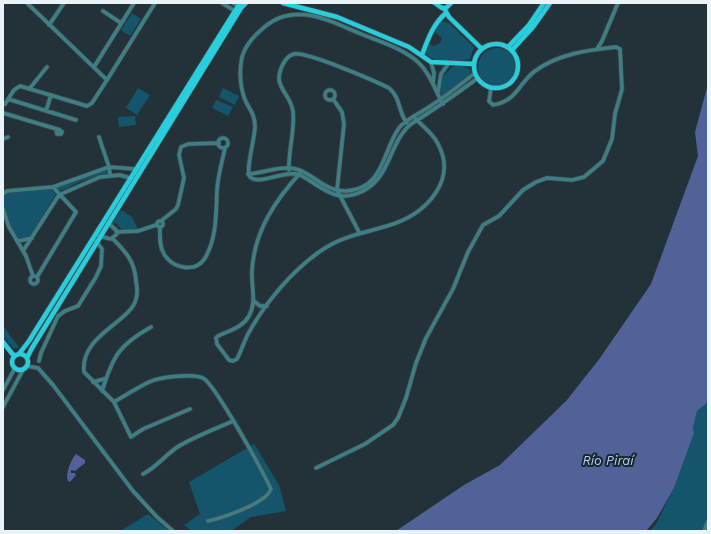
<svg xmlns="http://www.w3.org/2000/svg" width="711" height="534" viewBox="0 0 711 534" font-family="'Work Sans',sans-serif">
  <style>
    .green { fill: #15556b }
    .water { fill: #516298 }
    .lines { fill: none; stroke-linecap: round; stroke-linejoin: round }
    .minor-casing { stroke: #3f4d53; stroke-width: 5 }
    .major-casing { stroke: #3f4d53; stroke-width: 6 }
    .minor { stroke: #3e7f85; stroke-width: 3.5 }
    .major { stroke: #29cedc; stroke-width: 4.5 }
    .labels { text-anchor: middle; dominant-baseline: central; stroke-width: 4; stroke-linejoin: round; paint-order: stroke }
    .water-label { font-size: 13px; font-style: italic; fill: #baccfc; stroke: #19282e }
  </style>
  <rect width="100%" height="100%" fill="#233238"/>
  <path class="green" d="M132,13l9,6 -11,17 -9,-6z
    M441,21l8,2 25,24 -4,12 -4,1c-12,0 -35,4 -41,-8l3,-9 6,3 6,-3 2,-5 -8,-7z
    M478 67a19 19 0 1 1 38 0a19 19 0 1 1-38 0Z
    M453,66h9l8,3 1,2 -1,3 -27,21h-3l3,-19z
    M138,88l12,7 -13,20 -11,-7z
    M223,88l16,8 -4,9 -16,-8z
    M216,100l17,7 -5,9 -16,-8z
    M135,116l1,9 -17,2 -1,-10z
    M102,171h5l1,2 -29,9 -15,8h-6v-3z
    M51,189l5,5 -26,43 -12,2c-6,-12 -18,-29 -14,-43l4,-3z
    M121,210l11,7 6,12 -16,1 -6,-7 -4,1z
    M3,326l15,20 1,2h-6l-10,-12z
    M708,395v123l-6,13h-52l6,-7 18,-36 20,-55 -1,-5 4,-17 11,-9z
    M254,444l25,41 7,26 -35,6 -20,14h-39l-8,-6 16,-11 -11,-32z
    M148,514l21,17h-49z"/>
  <path class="water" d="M708,84v318l-11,9 -4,17 1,5 -20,55 -17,30 -11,13h-250l68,-46 36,-20 67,-65 33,-42 51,-74 47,-128 -3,-24z
    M76,454l9,6v3l-10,8 -4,-1v3h4l1,2 -6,7 -2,-1c-3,-7 3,-21 8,-27z"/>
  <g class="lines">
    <g class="minor-casing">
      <path id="minor" d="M222,3l13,8
        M233,3l5,3
        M103,11l18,12
        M49,25l15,-22
        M597,49l5,-8 16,-38
        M431,62l3,11 -1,11
        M94,67l40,-64
        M107,80l48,-77
        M30,88l17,-21
        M325 95a5 5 0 1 1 10 0a5 5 0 1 1-10 0Z
        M438,92l3,-18 8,-11
        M8,99l68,21
        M333,99l9,13 2,12 -7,66 22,42
        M5,104l9,-14 6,-4 67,20 5,-3 15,-23 -80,-77
        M443,104c-8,-14 -13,-31 -25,-42 -16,-14 -37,-20 -57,-28 -33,-14 -69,-34 -100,-4 -8,7 -16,16 -19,27 -3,14 -2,32 4,45 5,9 9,14 9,25 0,10 -10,45 -5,50 9,9 36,-8 50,-2 22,11 35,30 63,16 28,-14 26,-49 48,-67 23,-14 45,-30 67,-46
        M46,111l5,-16
        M3,113l57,17 2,2 -1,2h-4l-1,-5
        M99,137l10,30 1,8
        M218 143a5 5 0 1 1 10 0a5 5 0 1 1-10 0Z
        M3,139l5,-2
        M289,170c-1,-19 6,-38 4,-58 -1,-14 -13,-21 -14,-33 0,-9 6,-23 15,-25 12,-3 81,27 95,34 12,10 9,24 18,35
        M302,171c-26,28 -48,60 -50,100 -1,16 5,30 -3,45 -7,12 -19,14 -31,20l-2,2 1,6 12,16 4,1 4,-2c4,-8 7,-17 11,-25 17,-31 43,-62 71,-82 25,-18 49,-19 77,-29 32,-12 61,-44 42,-79 -5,-11 -16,-18 -24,-27
        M248,174c16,-1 33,-9 48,-5 18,5 29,23 50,22 38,-2 36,-39 53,-63 7,-9 20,-14 30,-21 16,-10 31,-22 46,-34
        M3,194l4,-3 46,-4 56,-20 26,2
        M3,209l6,18 17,29 7,20
        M157 224a3 3 0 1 1 6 0a3 3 0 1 1-6 0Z
        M161,221l15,-12 2,-4 6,-27 -5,-23 2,-8 7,-3 31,-1
        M160,227c0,9 -1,19 4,27 8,14 31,20 41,4 12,-20 11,-45 12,-68 1,-15 5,-28 8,-42
        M117,232l21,-1 18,-6
        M99,236l12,3 6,-5 -1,-4 -8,-7
        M113,239c13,13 22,23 23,42 1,5 2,12 0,18 -5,23 -56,36 -52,73l30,30 17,35 12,-8 47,-20
        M18,241l14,-3
        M23,251l36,-56 41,-18 20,-2 10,3
        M30 280a4 4 0 1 1 8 0a4 4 0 1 1-8 0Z
        M37,277l39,-65 -23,-25
        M254,301l6,5h7
        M39,361l2,-8 17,-37 7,-5 13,-5 18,-29 5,-11 1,-17 -6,-8
        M26,366l12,2 15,17 80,106 24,26 16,14
        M93,382l11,-3
        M3,390l12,-22
        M102,391c11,-35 17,-46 49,-64
        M114,402c12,-7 23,-14 35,-20 11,-5 43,-9 54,-4 12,6 60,94 68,111 -4,14 -49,29 -63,32
        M3,407l21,-39
        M316,468l49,-24 28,-19 5,-7 8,-20 10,-35 10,-25 27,-49 15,-37 15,-27 16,-9 24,-26 13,-8 11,-4 25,2 12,-3 19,-16 9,-22 3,-25 7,-25 -2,-40 -4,-2c-28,3 -58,7 -81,24 -17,13 -18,30 -42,34l-4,-4 2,-13
        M143,474c14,-7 23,-20 36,-28 17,-10 36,-17 54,-25
        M704,531l4,-10"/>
    </g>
    <g class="major-casing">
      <path id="major" d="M283,3l54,14 72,30 22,15 43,2
        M435,3l7,5h4l5,-5
        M444,8l5,9 33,32
        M474 66a22 22 0 1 1 44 0a22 22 0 1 1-44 0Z
        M508,47l21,-22 15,-22
        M512,50l21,-23 17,-24
        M422,55c6,-16 11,-31 24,-42
        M3,342l11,14
        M19,354l10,-13 211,-338
        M12 362a8 8 0 1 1 16 0a8 8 0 1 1-16 0Z
        M27,358l5,-10 209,-340 5,-5"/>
    </g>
    <use href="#minor" class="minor"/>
    <use href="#major" class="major"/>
  </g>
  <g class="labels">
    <g class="water-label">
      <text x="608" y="460">Río Piraí</text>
    </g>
  </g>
  <rect width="711" height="534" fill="none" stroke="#eaf3f7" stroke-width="8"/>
</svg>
